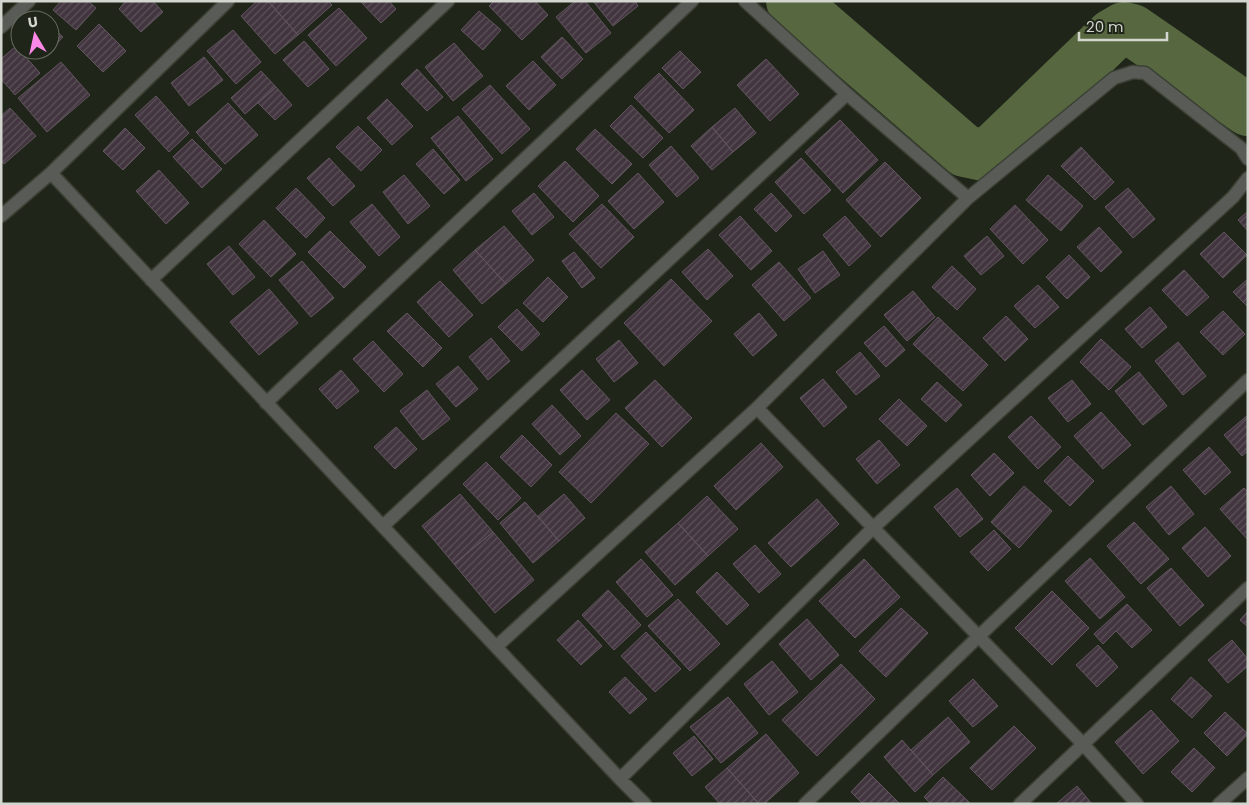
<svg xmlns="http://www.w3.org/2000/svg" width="1249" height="805" viewBox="0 0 1249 805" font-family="Poppins,sans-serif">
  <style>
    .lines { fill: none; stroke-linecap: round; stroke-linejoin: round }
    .river { stroke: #576840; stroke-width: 52 }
    .building { fill: url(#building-hatch); stroke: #635560 }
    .minor-casing { stroke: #3c4135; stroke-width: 15 }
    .minor { stroke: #595c56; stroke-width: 12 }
  </style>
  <defs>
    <pattern id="building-hatch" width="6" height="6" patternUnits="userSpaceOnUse" patternTransform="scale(1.25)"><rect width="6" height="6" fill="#42353f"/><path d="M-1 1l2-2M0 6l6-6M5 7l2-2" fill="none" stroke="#5c525a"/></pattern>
  </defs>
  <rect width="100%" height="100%" fill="#1f2518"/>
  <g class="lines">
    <path class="river" d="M792,1l173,150 19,4 11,-7 117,-113 12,-7 8,2 116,80"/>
  </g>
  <path class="building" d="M61,1h27l8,7 -20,22 -23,-20z
    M126,1h27l10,11 -22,20 -22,-23z
    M257,1h11l30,34 -23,19 -34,-38z
    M268,1h60l4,4 -34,30z
    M360,1h29l7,8 -15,14z
    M494,1h41l13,14 -26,25 -33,-34z
    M575,1h10l26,32 -25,20 -30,-36z
    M593,1h42l3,5 -25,20z
    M339,8l28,30 -31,28 -28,-31z
    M479,11l22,19 -18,20 -22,-20z
    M99,24l27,27 -23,21 -26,-26z
    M50,25l13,12 -20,21 -9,-8h16z
    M233,30l28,32 -25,22 -29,-33z
    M562,37l21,22 -21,20 -21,-22z
    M304,41l25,28 -21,18 -25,-27z
    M454,43l29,33 -30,25 -28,-34z
    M16,46l24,27 -25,22 -14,-16v-20z
    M680,51l21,21 -18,17 -21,-21z
    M204,57l19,23 -34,26 -18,-23z
    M766,59l33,35 -29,27 -33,-36z
    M533,61l23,24 -27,25 -23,-24z
    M61,62l29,33 -43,37 -29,-34z
    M417,69l26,28 -16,14 -26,-27z
    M261,71l15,16 -31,27 -14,-16z
    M659,73l35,37 -25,23 -35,-36z
    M490,85l40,44 -28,25 -40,-45z
    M276,87l16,18 -17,15 -17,-17z
    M156,96l33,37 -20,19 -34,-37z
    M387,99l26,27 -21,19 -25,-27z
    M228,103l30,32 -33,29 -29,-32z
    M631,105l32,33 -20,20 -33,-32z
    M10,108l26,28 -32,28 -3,-4v-44z
    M735,108l21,25 -23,19 -21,-25z
    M458,116l35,43 -27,22 -35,-43z
    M840,120l38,40 -35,33 -38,-41z
    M358,126l24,24 -21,21 -25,-24z
    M712,127l21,25 -21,18 -21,-24z
    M125,128l20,20 -22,22 -20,-19z
    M595,129l37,35 -20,20 -36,-35z
    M192,139l30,30 -20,19 -29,-31z
    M671,146l28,32 -22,19 -28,-32z
    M1081,147l33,35 -19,18 -34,-34z
    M433,149l27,31 -16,14 -28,-30z
    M329,158l26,28 -22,20 -26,-28z
    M801,158l30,32 -27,24 -29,-32z
    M565,161l34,35 -26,26 -35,-36z
    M885,162l36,36 -40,39 -35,-37z
    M159,170l30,33 -23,21 -30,-33z
    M638,173l26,29 -30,27 -26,-28z
    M404,175l26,31 -22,18 -25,-32z
    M1048,175l35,31 -22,25 -35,-31z
    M296,188l29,30 -19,20 -30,-30z
    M1128,188l27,31 -22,19 -28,-31z
    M534,193l20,24 -22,18 -20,-24z
    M771,193l21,23 -16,16 -22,-23z
    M372,204l28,33 -21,19 -29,-34z
    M602,204l32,33 -33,31 -32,-34z
    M1015,205l33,35 -25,24 -33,-35z
    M1248,211v20l-10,-11z
    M740,216l32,35 -21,19 -32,-35z
    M845,216l26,30 -22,20 -26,-31z
    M264,220l32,34 -25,23 -32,-33z
    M504,226l30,34 -28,24 -31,-34z
    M1099,227l23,25 -21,20 -24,-25z
    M330,231l36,36 -22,21 -36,-36z
    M1224,232l23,23 -24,23 -23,-24z
    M987,236l17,20 -23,19 -17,-19z
    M229,246l26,31 -22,18 -26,-31z
    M708,249l25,27 -26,24 -25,-28z
    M475,250l31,34 -24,20 -29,-34z
    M823,251l17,24 -25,18 -17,-24z
    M574,252l21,26 -13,10 -20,-27z
    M1069,255l21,22 -23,22 -21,-22z
    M302,261l32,37 -23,19 -32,-37z
    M779,262l32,36 -27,23 -32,-36z
    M952,266l24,23 -19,21 -25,-23z
    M1184,270l25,27 -22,19 -25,-26z
    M548,277l20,20 -25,25 -20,-19z
    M671,279l41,42 -48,45 -40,-43z
    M1248,279v28l-15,-15z
    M440,281l33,34 -24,22 -32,-35z
    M1038,285l21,22 -24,21 -21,-22z
    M269,289l29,34 -39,32 -29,-33z
    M913,291l22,26 -28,24 -23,-26z
    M1150,307l17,20 -25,21 -17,-19z
    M517,309l23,25 -18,17 -24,-24z
    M1223,311l22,23 -22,21 -23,-23z
    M407,313l35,35 -19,19 -36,-36z
    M759,313l18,22 -24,21 -19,-22z
    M1006,316l22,23 -23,22 -22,-23z
    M938,317l50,48 -25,26 -50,-47z
    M884,326l21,24 -19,17 -22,-24z
    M491,338l19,23 -22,19 -19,-23z
    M1101,339l30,28 -22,23 -29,-28z
    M619,340l19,23 -24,19 -18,-23z
    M373,341l30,33 -19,18 -31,-33z
    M1178,342l28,34 -23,19 -28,-34z
    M860,352l20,24 -24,19 -20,-23z
    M458,366l20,23 -22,18 -20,-23z
    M341,370l18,21 -22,18 -18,-20z
    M582,370l28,30 -23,20 -27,-30z
    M1139,372l28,34 -24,19 -28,-34z
    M823,379l24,28 -23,20 -24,-29z
    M655,380l37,38 -30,29 -37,-39z
    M1072,380l19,24 -23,18 -20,-24z
    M937,382l25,23 -16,17 -25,-23z
    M427,390l23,29 -27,21 -23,-29z
    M899,399l28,27 -20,20 -28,-27z
    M552,405l29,31 -21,19 -28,-31z
    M1101,412l30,33 -28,24 -29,-33z
    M616,413l33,31 -58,59 -32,-31z
    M1248,415v36l-6,5 -18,-21z
    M1031,416l30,31 -23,22 -30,-32z
    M396,427l21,22 -22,20 -21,-22z
    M522,435l30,30 -21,22 -31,-30z
    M879,440l21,25 -23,19 -21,-25z
    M761,443l22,24 -47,43 -22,-24z
    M1209,447l22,25 -26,23 -22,-25z
    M994,453l20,20 -24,23 -19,-21z
    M1068,456l26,25 -24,25 -26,-25z
    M486,462l35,36 -23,22 -35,-36z
    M1024,486l28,25 -33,37 -28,-26z
    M1171,486l23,28 -25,21 -23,-28z
    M957,488l26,31 -23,18 -26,-30z
    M1244,488l4,4v48l-28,-31z
    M460,494l33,38 -39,32 -32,-38z
    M564,494l21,24 -26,23 -21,-25z
    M707,496l31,33 -30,27 -30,-33z
    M817,499l22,25 -48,43 -23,-24z
    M525,502l34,39 -26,22 -33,-40z
    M1134,522l35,37 -28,25 -34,-38z
    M678,523l30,33 -33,29 -30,-33z
    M1205,527l26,29 -23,21 -26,-29z
    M994,530l17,19 -23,22 -18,-19z
    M493,532l41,48 -39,33 -41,-49z
    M755,545l26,29 -22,19 -26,-29z
    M1090,558l35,39 -25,22 -35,-38z
    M641,559l32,36 -26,22 -31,-35z
    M864,559l36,38 -45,41 -36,-37z
    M1171,568l33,37 -24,21 -33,-38z
    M717,572l32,33 -22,20 -31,-33z
    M608,590l33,35 -27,25 -32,-35z
    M1052,591l37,37 -37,37 -37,-37z
    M678,599l42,45 -30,27 -42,-45z
    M1127,604l25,26 -20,18 -16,-17 -13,13 -9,-10z
    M901,608l27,25 -42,44 -27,-26z
    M1248,611v16l-8,-7z
    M807,619l32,36 -28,25 -32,-36z
    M578,620l24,26 -21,19 -24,-25z
    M646,632l35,37 -26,23 -34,-36z
    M1232,640l16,19v7l-20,17 -20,-23z
    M1098,645l20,22 -21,20 -21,-22z
    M772,661l26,31 -29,23 -25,-31z
    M841,664l34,35 -58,57 -35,-36z
    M625,677l22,22 -17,15 -21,-22z
    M1191,677l21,19 -20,22 -21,-19z
    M973,679l25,27 -25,21 -24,-26z
    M728,697l30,36 -37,30 -31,-36z
    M1151,710l28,31 -36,33 -28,-32z
    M1225,712l23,22 -21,22 -23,-23z
    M948,717l22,25 -37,33 -22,-25z
    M1014,726l22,22 -44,42 -22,-22z
    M766,734l33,39 -35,31h-5l-32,-36z
    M694,736l19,23 -21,17 -19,-23z
    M902,740l31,35 -18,17 -31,-35z
    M1194,748l21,20 -23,24 -21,-20z
    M727,768l32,36h-39l-15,-17z
    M869,773l31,31h-37l-12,-12z
    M943,777l28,27h-40l-7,-7z
    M1077,786l15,18h-36z"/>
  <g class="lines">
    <g class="minor-casing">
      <path id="minor" d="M745,1l102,93 121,104
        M1,27l28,-26
        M51,173l569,606 25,25
        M1,216l50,-43 177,-172
        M151,280l297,-279
        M266,403l426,-402
        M757,408l326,336 54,60
        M383,526l464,-432
        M496,647l261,-239 211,-210 146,-120 19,-6 12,1 96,75 7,11
        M620,779l253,-251 360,-331 15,-19
        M805,804l173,-167 270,-257
        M1020,804l228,-216
        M1219,804l29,-26"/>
    </g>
    <use href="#minor" class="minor"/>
  </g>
  <rect width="1249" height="805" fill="none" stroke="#d2d6ce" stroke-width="5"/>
  <g transform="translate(35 35) rotate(351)"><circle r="24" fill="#1f2518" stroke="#676c61"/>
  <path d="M0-4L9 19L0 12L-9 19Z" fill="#fb87e6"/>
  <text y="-8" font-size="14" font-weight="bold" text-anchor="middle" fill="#d2d6ce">U</text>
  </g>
  <path d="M1079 32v8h88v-8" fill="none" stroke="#d2d6ce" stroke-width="2.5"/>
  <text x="1086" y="32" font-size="15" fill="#d2d6ce" stroke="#1f2518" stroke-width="4" paint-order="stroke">20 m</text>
</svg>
